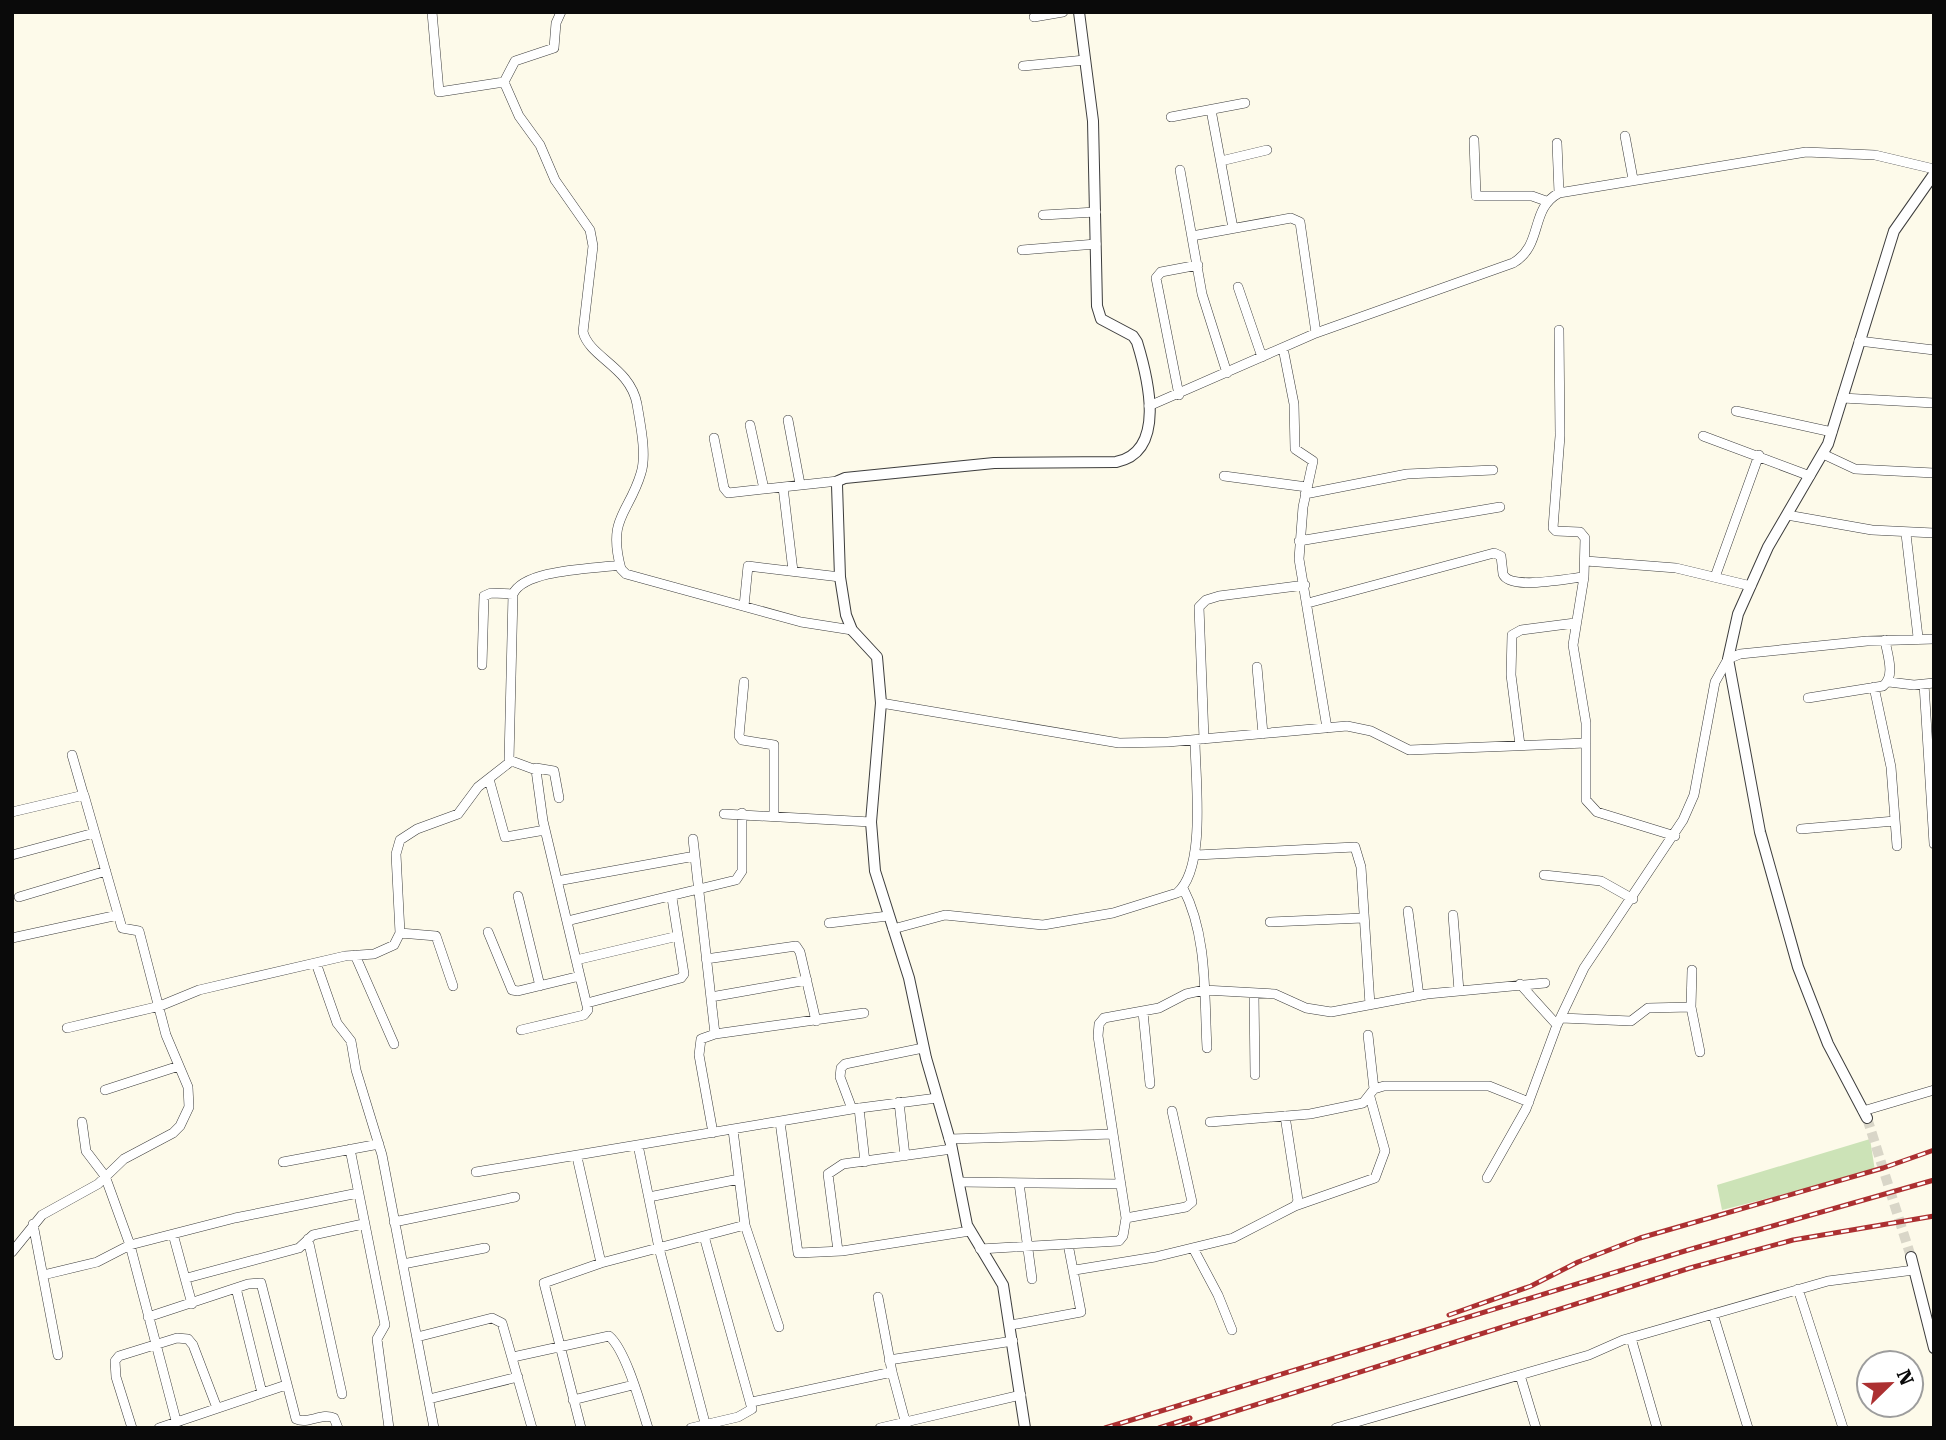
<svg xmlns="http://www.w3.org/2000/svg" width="1946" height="1440" viewBox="0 0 1946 1440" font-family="'Roboto Serif',serif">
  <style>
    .green { fill: #cce3b7 }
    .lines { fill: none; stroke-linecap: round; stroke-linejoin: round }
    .tertiary-tunnel { stroke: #d9d6c8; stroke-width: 10; stroke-dasharray: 10 5; stroke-linecap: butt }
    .minor-casing { stroke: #3d3d3d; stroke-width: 10 }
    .tertiary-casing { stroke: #3d3d3d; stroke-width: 12 }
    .minor { stroke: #fff; stroke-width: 9 }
    .tertiary { stroke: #fff; stroke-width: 10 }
    .rail-casing { stroke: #ac3031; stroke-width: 5 }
    .rail { stroke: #fff; stroke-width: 2.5; stroke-dasharray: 8; stroke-linecap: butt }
  </style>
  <rect width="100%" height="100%" fill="#fdfaea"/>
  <path class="green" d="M1870,1139l5,32 -153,39 -5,-25z"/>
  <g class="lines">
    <path class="tertiary-tunnel" d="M1867,1118l44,139"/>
    <g class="minor-casing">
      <path id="minor" d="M432,12l7,80 65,-10 15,34 21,29 15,35 35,50 3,16 -10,86c7,26 47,35 54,72 3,19 10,50 4,69 -12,41 -34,44 -20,96l5,5 175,48 51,8
        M1034,17l29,-5
        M1023,66l62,-6
        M504,82l11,-21 39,-13 2,-25 5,-11
        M1211,110l22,118
        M1171,117l74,-14
        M1625,136l8,43
        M1474,140l2,56h56l14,5
        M1557,143l2,50
        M1221,161l46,-11
        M1180,170l22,124 25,79
        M1043,215l53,-3
        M1192,236l99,-18 9,4 16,111
        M1022,250l74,-6
        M1238,287l24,70
        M1559,330l1,106 -7,92 3,3 24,1 5,6 -1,39 -11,68 13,78v77l11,12 78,24
        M1859,341l75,9
        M1283,348l11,56 1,45 18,12 -10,46 -4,52 28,169
        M1179,395l-23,-117 5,-6 37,-7
        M1842,398l92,5
        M1149,406l167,-73 197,-70c31,-18 16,-54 46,-70l247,-41 69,3 59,14
        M1736,411l96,21
        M788,420l12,64
        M750,425l14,64
        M1703,436l107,40
        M714,438l10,50 4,5 110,-12
        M1823,454l32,15 79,4
        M1224,476l83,11
        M783,487l10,84
        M1305,494l102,-20 86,-4
        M1787,515l85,15 62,3
        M1906,534l12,103
        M1299,541l201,-34
        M1586,561l90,7 75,18
        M1715,577l44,-122
        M1308,603l186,-50 7,3 2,18c7,17 65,4 81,3
        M744,606l4,-40 92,11
        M482,665l2,-69 7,-3 22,1
        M1257,667l6,67
        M744,682l-5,54 3,4 32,5v70
        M1889,682l25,3 20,-2
        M1924,684l10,160
        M1874,687l17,80 6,79
        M1808,698l75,-12c13,-10 4,-32 2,-46
        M881,703l238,40 49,-1 179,-16 24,5 38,19 177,-7
        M1204,739l-5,-132 7,-7 13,-4 86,-11
        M1520,745l-9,-70 1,-40 9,-5 54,-7
        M72,755l11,38
        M536,768l18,3 5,27
        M489,779l16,58 40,-7
        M12,812l72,-17 38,133 17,3 27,104 22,52 1,20 -9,19 -7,7 -49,26 -26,25 -56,31 -30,37
        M724,814l147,8
        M1801,829l94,-8
        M693,839l22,195
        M12,855l82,-22
        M1196,855l159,-8 6,20 9,138
        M1544,875l57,6 32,18
        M557,881l138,-25
        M1183,888c25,48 21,107 24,160
        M518,896l22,90
        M19,897l87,-26
        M1408,911l11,85
        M1453,915l6,76
        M567,921l169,-41 6,-9v-58
        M1270,922l93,-4
        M829,923l59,-7
        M893,929l52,-14 98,10 70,-12 64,-20c30,-25 18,-116 18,-153
        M488,932l24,58 6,1 62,-15
        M400,933l36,3 17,50
        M12,938l106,-23
        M355,955l39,89
        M706,959l90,-13 4,6 16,69
        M576,960l102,-24
        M316,963l21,60 14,18 5,29 26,85 52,273
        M1692,970l-1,37 9,45
        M1520,984l37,41
        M1254,993l1,82
        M711,997l96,-17
        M587,1003l94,-25 3,-4 -12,-76
        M1143,1012l7,72
        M1561,1018l70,3 17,-13 43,-1
        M67,1028l93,-22 39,-16 146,-34 29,-2 20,-9 6,-12 -4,-79 4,-14 17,-11 41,-15 20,-27 32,-25
        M521,1030l63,-15 4,-5 -45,-189 -7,-51 -27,-10 4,-166c12,-25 80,-25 107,-29
        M1368,1035l6,54
        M105,1090l74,-24
        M899,1102l6,54
        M859,1108l6,54
        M852,1109l-12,-32 1,-9 4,-4 78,-16
        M1863,1111l71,-21
        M82,1122l4,29 19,25 25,69 48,183
        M780,1122l18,131 44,-2 128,-20
        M1210,1122l100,-8 53,-11 11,-14 10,-3h105l40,16
        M733,1130l12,95 34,102
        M713,1133l-14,-78 2,-16 14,-5 149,-21
        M949,1139l164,-5
        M638,1145l21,103 46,175
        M350,1149l35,176 -8,14 12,89
        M577,1157l24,106
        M283,1162l96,-18
        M476,1172l376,-63 85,-11
        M1487,1178l39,-69 31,-84 27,-57 99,-148 11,-25 21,-113 13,-23 12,-5 127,-13 67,-2
        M959,1182l162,2
        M1019,1183l13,96
        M649,1197l90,-18
        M1295,1206l80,-28 10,-27 -15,-54
        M1126,1218l60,-11 6,-5 -20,-91
        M394,1222l121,-25
        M33,1224l25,131
        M173,1234l19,70
        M308,1239l34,155
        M1193,1248l25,47 14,35
        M980,1249l139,-8 4,-5 3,-18 -28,-182 1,-12 5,-6 55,-10 27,-14 18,-4 71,4 31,14 25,4 96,-18 118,-11
        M838,1251l-10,-77 15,-10 109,-15
        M403,1264l82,-16
        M1075,1270l80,-13 78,-19 62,-32 3,-5 -13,-85
        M43,1275l54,-13 33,-17 105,-27 123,-25
        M187,1278l112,-30 14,-13 50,-11
        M236,1288l26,105
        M1798,1289l45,139
        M878,1297l14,75 15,56
        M1713,1314l35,114
        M148,1317l100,-33 13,-1 35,136c12,6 26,-7 38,-1l4,10
        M1011,1325l70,-13 -13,-68
        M417,1337l75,-19 10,5 30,105
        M1631,1338l26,90
        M513,1357l96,-21c17,14 32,70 39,92
        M889,1360l124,-19
        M1520,1375l16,53
        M429,1399l89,-22
        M573,1400l60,-15
        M752,1402l140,-30
        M132,1428l-16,-51 -1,-16 4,-5 58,-18 11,1 5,6 24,63
        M159,1428l127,-43
        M581,1428l-37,-145 57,-20 144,-38
        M691,1428l47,-11 14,-8 -48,-173
        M880,1428l141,-33
        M1336,1428l253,-73 34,-15 205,-59 86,-11"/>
    </g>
    <g class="tertiary-casing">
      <path id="tertiary" d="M1867,1118l-39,-74 -30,-77 -38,-135 -32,-173 10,-45 30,-67 60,-103 66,-213 40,-57
        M1911,1257l23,91
        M1025,1428l-22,-143 -36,-60 -16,-81 -25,-86 -17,-80 -34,-107 -4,-49 10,-119 -4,-46 -25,-27 -6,-15 -6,-38 -3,-92 1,-4 7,-3 149,-15 122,-1c51,-10 32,-84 21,-120l-4,-6 -32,-17 -4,-13 -4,-185 -14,-109"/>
    </g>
    <use href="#minor" class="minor"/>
    <use href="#tertiary" class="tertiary"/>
    <g class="rail-casing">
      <path id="rail" d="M1449,1315l82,-29 47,-24 62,-24 243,-70 51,-18
        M1105,1428l583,-178 246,-70
        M1159,1428l31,-10
        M1182,1428l508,-160 103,-28 141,-24"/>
    </g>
    <use href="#rail" class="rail"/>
  </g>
  <rect width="1946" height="1440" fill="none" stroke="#0a0a0a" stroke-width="28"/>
  <g transform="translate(1890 1384) rotate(67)"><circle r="33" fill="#ffffff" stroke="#9d9d9d" stroke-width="2"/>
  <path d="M0-5L12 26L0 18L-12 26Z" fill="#ac3031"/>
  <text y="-10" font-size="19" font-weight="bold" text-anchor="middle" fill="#0a0a0a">N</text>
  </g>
</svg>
